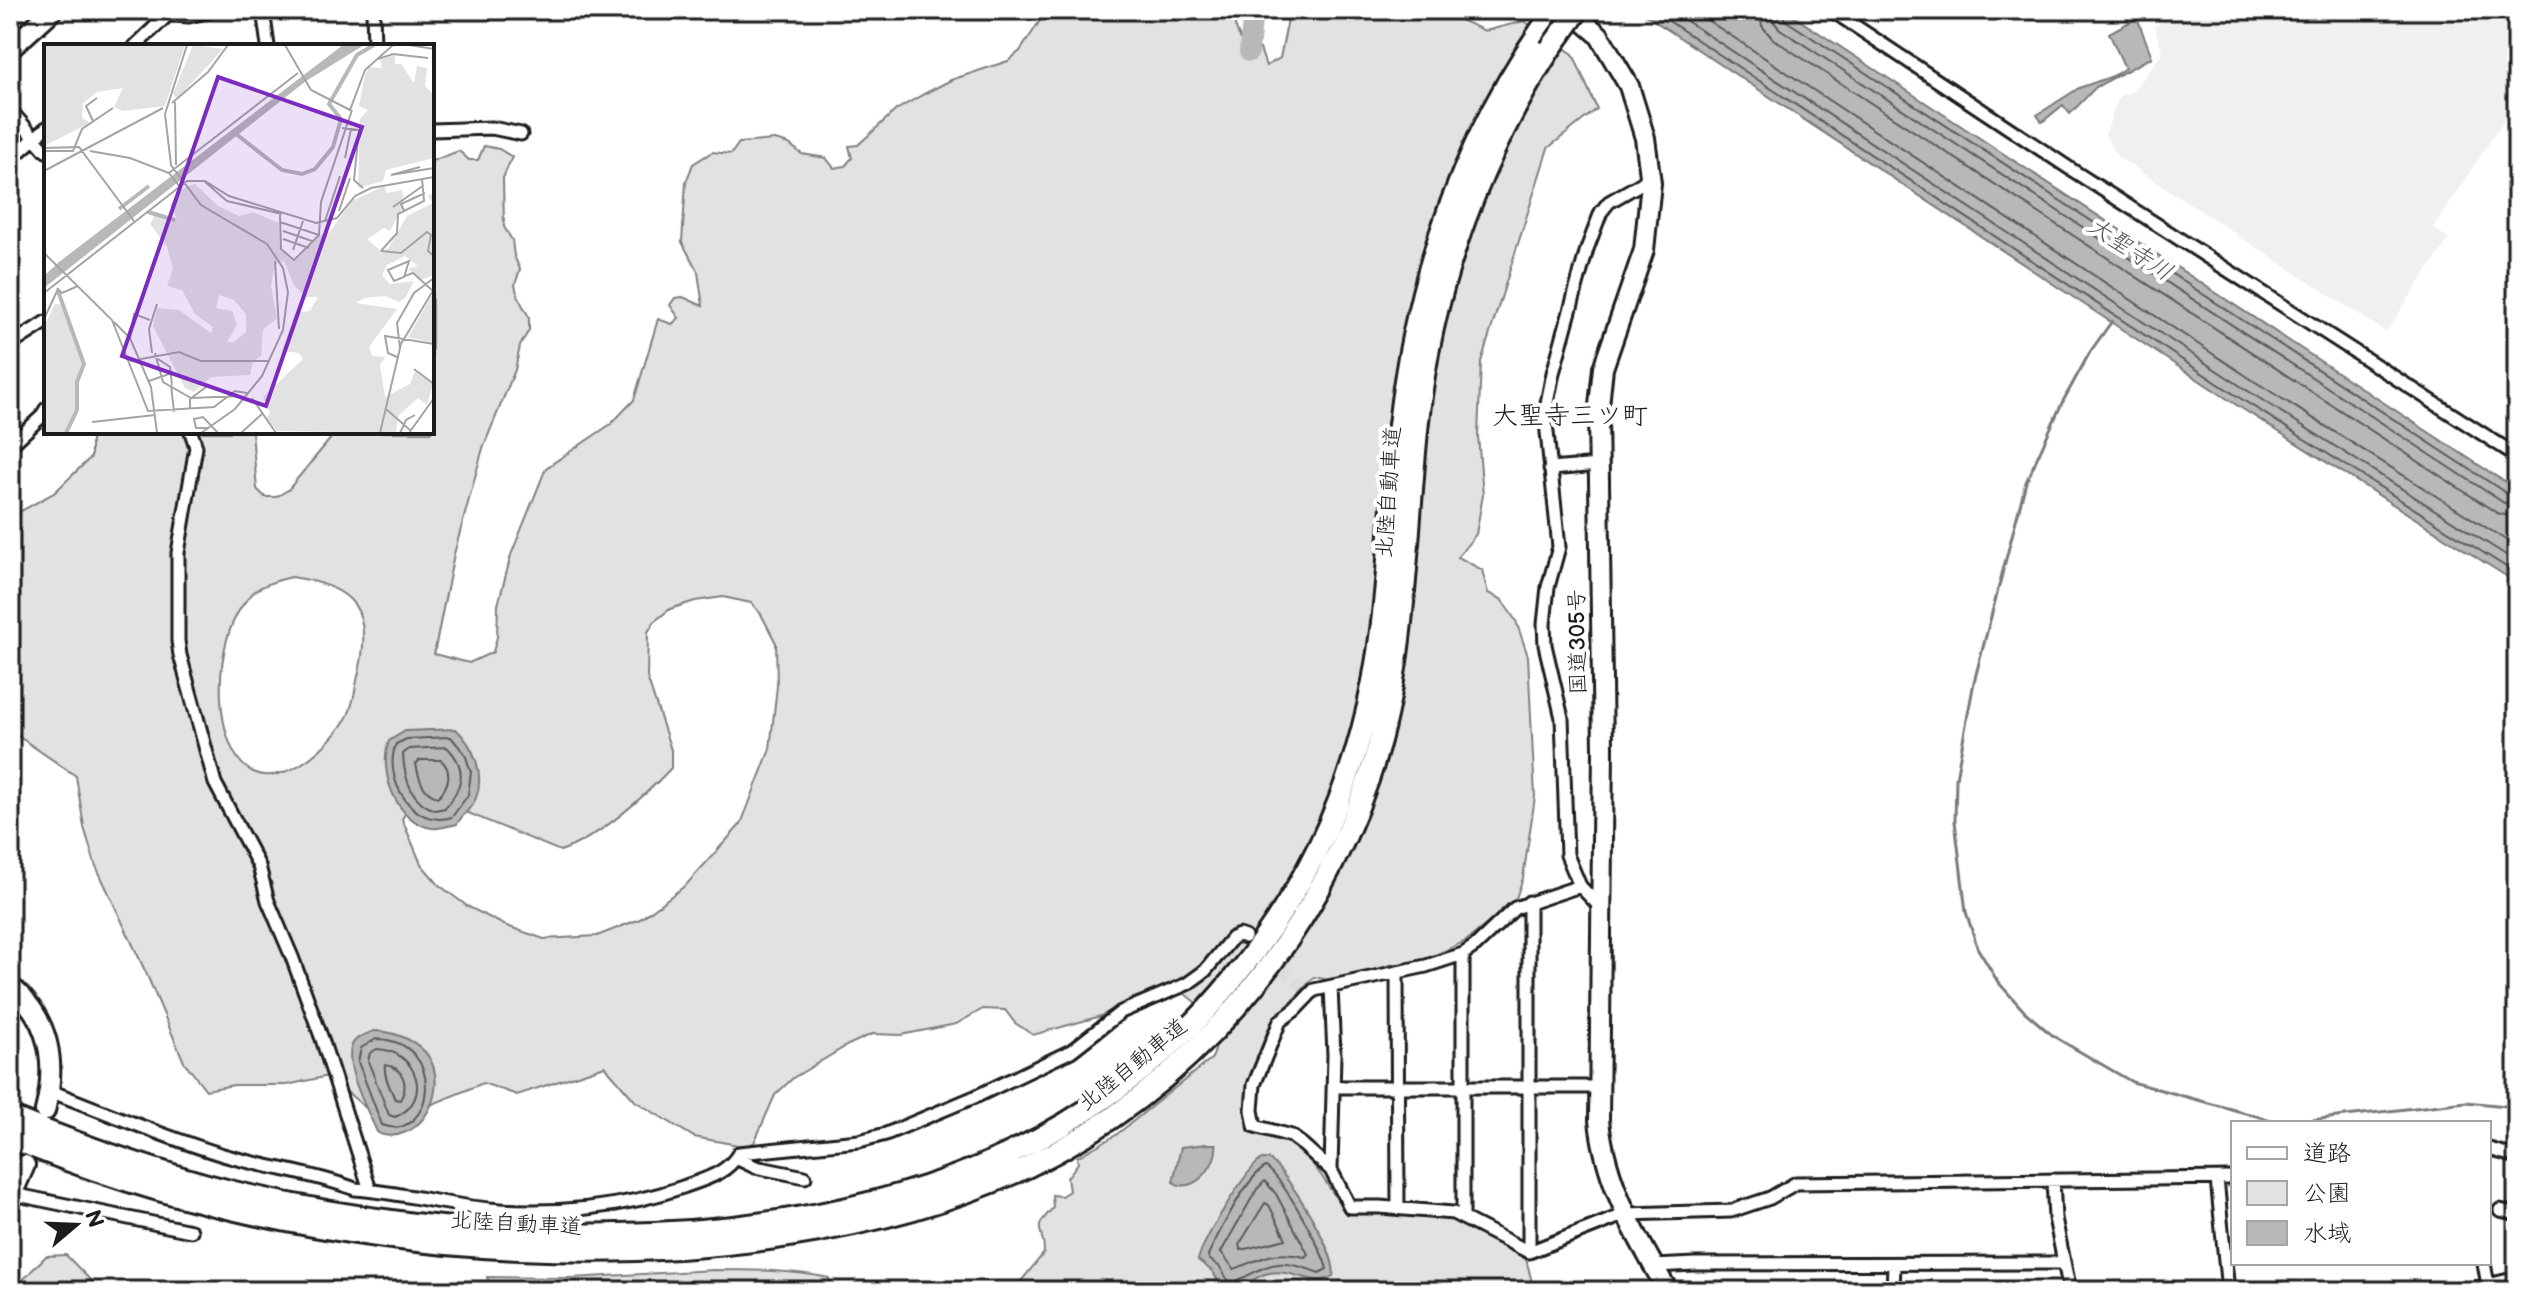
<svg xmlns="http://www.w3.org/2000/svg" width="2527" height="1301" viewBox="0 0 2527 1301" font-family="'Balsamiq Sans','Klee One',sans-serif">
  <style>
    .built { fill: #f0f0f0 }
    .green { fill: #e2e2e2; stroke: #7f7f7f; stroke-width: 2; fill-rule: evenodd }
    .water { fill: #b8b8b8; stroke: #7a7a7a; stroke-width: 2 }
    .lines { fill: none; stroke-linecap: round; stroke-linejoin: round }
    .shore { stroke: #5a5a5a; stroke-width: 2 }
    .stream { stroke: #7a7a7a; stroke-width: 3 }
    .river { stroke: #b8b8b8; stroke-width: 20 }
    .minor-tunnel { stroke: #ddd; stroke-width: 11; stroke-dasharray: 11 5.5; stroke-linecap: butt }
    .minor-casing { stroke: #1c1c1c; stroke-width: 17 }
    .primary-casing { stroke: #1c1c1c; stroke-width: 24 }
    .trunk-casing { stroke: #1c1c1c; stroke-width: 24 }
    .motorway-casing { stroke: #1c1c1c; stroke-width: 26 }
    .minor { stroke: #fff; stroke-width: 11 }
    .primary { stroke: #fff; stroke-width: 18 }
    .trunk { stroke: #fff; stroke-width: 18 }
    .motorway { stroke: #fff; stroke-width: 20 }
    .motorway-bridge-casing { stroke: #1c1c1c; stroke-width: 26; stroke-linecap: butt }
    .motorway-bridge { stroke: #fff; stroke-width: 20 }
    .labels { text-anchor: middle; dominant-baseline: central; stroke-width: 8; stroke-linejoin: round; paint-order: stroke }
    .street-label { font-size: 22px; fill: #1c1c1c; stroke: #fff }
    .water-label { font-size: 24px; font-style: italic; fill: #5a5a5a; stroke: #fff }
    .quarter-label { font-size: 26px; fill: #1c1c1c; stroke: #fff }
    .inset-river { fill: none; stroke: #b8b8b8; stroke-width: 4 }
    .inset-road { fill: none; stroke: #a4a4a4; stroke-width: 2 }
    .view { fill: #7b2cbf; fill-opacity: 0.15; stroke: #7b2cbf; stroke-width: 4 }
    .inset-edge { fill: none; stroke: #1c1c1c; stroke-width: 4 }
  </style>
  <rect width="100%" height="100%" fill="#fff"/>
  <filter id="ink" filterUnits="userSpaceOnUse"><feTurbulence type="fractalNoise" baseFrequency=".0125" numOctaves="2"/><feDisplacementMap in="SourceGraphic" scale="16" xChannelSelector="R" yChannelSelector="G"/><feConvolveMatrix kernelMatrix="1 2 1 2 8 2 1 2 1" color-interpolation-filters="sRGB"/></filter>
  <g filter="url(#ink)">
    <path class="built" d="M2188,10h329v90l-84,128 16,11 -63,93 -269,-176 -12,-21 14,-39 13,-4 31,-39 -9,-27z"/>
    <path class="green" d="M1047,10h191l-3,16 8,20 17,3 6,17 14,-8 9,-44 4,-4h145l47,21 39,-10 49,33 24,55 -49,39 -67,214 -3,74 5,59 -7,39 -18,23 24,13 6,23 13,6 15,22 12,35 7,141 -12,81 -8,23 -49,40 -44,20 -32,4 -51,17 -25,-5 -44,48 -23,62 -1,34 3,11c12,2 27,3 37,9 25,14 43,45 57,69l6,3h58l54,8 65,38 6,23 7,9h-526l31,-38c1,-27 -15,-20 9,-45l-1,-13 9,1 8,-5 -2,-13 11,-15 -1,-6 39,-22 96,-77c16,-34 -16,-57 -41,-74l-40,15 -30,17 -68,19 -18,-12 -10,-13 -22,-1 -27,15 -55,11 -29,-1 -24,11 -55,33 -18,17 -21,48 -11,3 -49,-9 -59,-36 -30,-35 -88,29 -34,-12 -98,41 -57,-48 -41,9h-53l-28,5 -22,-28 -37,-87 -52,-111 -11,-37 -8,-51 -61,-42 -5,-1v-216l44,-24 37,-36v-25h161l5,57 8,8h11l12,-7 48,-58h96v-271l27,-10 10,9h9l6,-14 15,3 13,8 -9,21 1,49 8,13 2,16 6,13 -5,16 3,12 11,20v13l-9,16 -5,24 -32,78 -29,106 -20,100 35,9 24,-11 4,-15 1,-32 13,-50 35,-87 65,-44 23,-24 24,-81 14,5 7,-6 -9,-13 5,-7 8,-1 20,9 -5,-34 -16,-30 4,-60 7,-18 19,-12 19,2 8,-11 36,-3 14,4 13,10 24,4 8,10 11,-2 7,-8 -3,-12 9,-1 38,-35 28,-16 27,-14 57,-19 12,-10zM292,577c63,9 81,33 67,95 -4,14 -5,35 -13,47 -27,42 -94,92 -118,19 -14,-42 -9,-113 25,-145 9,-9 27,-13 39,-16zM723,597l28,6 10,11 15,29 1,43 -7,63 -29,75 -55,61 -46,34 -43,17 -53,3 -40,-14 -37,-19 -28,-21 -18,-21 -19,-45 8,-14h39l111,46c39,-13 83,-53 111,-83v-18l-24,-73 1,-45 7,-11 15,-12 25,-8z
      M66,1255l32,33 23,3h-109l34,-35z
      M714,1270c39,0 77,0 115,8l1,13h-339l-4,-14 84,1z"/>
    <path class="water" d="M1638,10h146l733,480v93l-279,-177z
      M2137,18l15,39 -56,30 -26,27 -7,-9 -21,17 -5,-7 42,-27 34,-12 12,-8 -16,-35z
      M456,729c18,17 29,45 20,69 -4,10 -14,17 -19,26 -8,2 -17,5 -25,4 -36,-5 -54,-57 -43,-87l16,-10z
      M374,1031c17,0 38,7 51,21 21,24 9,68 -19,80 -9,4 -21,6 -29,0 -9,-21 -34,-66 -25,-87 4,-8 14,-11 22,-14z
      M1207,1144h9c3,20 -23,52 -43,38l8,-35z
      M1262,1159h7c18,13 70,96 64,117 -20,13 -41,-10 -68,-2 -15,5 -25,19 -42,16l-10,-18 -15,-12c5,-20 48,-91 64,-101z"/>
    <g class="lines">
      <path class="shore" d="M1652,10l591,390 274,174
        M1670,10l578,381 269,171
        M1692,10l562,371 263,166
        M1759,10l3,16 11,13 724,474 20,5
        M1771,10l2,11 7,8 724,474 13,3
        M1781,10l4,10 724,475 8,1
        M451,737l14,17 6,18 -3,23 -16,22c-39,13 -70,-39 -56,-73l11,-5z
        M447,747c21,21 16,40 -2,61l-10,2c-24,-8 -31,-33 -32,-56l6,-5z
        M420,760h21c12,11 8,26 -3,37 -15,-3 -19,-18 -22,-33z
        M376,1039c73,1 58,105 6,86l-24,-63 3,-14z
        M377,1049c40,1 57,52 18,68l-6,-2 -21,-54 2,-8z
        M385,1065c19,2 24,20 15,35l-5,-1c-4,-9 -12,-24 -10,-34z
        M1266,1167c18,13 55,80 61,102l-8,4c-47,-18 -49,-7 -89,11l-10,-17 -11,-8 -1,-4c10,-20 39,-80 58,-88z
        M1265,1181l11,13 32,60 -3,3c-31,-8 -44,2 -71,12l-13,-17 36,-63z
        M1265,1203l4,2 17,34 -45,11 -2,-5z"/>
      <path class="stream" d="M2112,321l-22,31 -28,51 -36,79 -52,200 -18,96 -1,43 11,91 12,37 20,33 26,29 29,25 79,46 150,41
        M2286,1123l180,-21 51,5"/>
      <path class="river" d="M1249,52l4,-42"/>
      <path class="minor-tunnel" d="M1270,958l33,29"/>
      <g class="minor-casing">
        <path id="minor" d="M263,10l5,36
          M373,10l1,36
          M1831,10l241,160 445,286
          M171,15l18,1 26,-6
          M135,46l38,-36
          M10,110l36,41
          M432,130l60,-2 29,6
          M10,160l36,-32
          M10,345l36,-23
          M191,432l5,15 -18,106v88l2,14 35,128 44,83 9,35 24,56 30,82 48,151
          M10,446l31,-29 5,-8
          M1550,469l49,-4
          M1580,886l-65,22 -40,38 -12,8 -37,12 -112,24 -19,20 -15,11 -26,64 -2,25 3,16 36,10 12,9 28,25 19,37h30l73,6 76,39 97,-38 105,-3 39,-13 26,-15 437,-5
          M1600,907l-20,-21 -13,-31 -5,-137 -17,-73 -1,-21 4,-37 11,-40 -14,-134 8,-40 34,-124 14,-37 8,-10 33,-19 8,-8
          M1463,954v262
          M1397,972l1,236
          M1334,1087h266
          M50,1091c57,22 114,46 173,64 44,13 90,18 132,34 45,3 89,16 134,20 63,6 134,-1 194,-22 22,-8 44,-13 56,-34l120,-12 27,-7 91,-38 94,-45 50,-39 66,-28 18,-13 27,-33 7,-3 6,2
          M2489,1149l28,8
          M736,1158l19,9 50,10
          M1331,1170l3,-115 -3,-68
          M2217,1179l11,112
          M2053,1180l2,38 15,73
          M13,1194l178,37
          M2500,1210l17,4
          M1529,1252v-350
          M1654,1266l41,-2 369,-1
          M2488,1285l29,-7
          M1893,1291l1,-26
          M2463,1291l25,-6 -4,-22"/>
      </g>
      <g class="primary-casing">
        <path id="primary" d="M10,49l43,-39
          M10,986c40,32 47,77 35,125
          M10,1199l15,-34"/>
      </g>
      <g class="trunk-casing">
        <path id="trunk" d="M1570,10l29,25 30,51 16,52 6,45 -7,67 -41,118 -5,47 5,333 -4,372c6,63 38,118 69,171"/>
      </g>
      <g class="motorway-casing">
        <path id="motorway" d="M10,1117c73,29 147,56 224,75 229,55 524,66 745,-25 98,-41 187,-105 254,-188 60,-73 105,-158 129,-249 27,-99 26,-203 37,-305 17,-150 66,-292 156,-415
          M10,1137c289,125 728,164 1017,30 160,-77 283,-220 341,-387 40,-115 37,-239 50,-359 14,-134 60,-259 132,-372"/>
      </g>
      <use href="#minor" class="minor"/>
      <use href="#primary" class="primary"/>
      <use href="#trunk" class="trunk"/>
      <use href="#motorway" class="motorway"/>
      <g class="motorway-bridge-casing">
        <path id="motorway-bridge" d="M1550,49l28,-39"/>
      </g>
      <use href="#motorway-bridge" class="motorway-bridge"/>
    </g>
  </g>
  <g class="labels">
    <g class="street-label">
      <text transform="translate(1389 492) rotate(-86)">北陸自動車道</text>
      <text transform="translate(1578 642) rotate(-91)">国道305号</text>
      <text transform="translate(1133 1065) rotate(-39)">北陸自動車道</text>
      <text transform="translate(516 1224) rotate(3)">北陸自動車道</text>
    </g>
    <g class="water-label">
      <text transform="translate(2130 249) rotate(33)">大聖寺川</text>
    </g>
    <g class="quarter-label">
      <text x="1570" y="416">大聖寺三ツ町</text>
    </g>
  </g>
  <g transform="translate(44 44)">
    <rect width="390" height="390" fill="#fff"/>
    <path d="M0,1h141l-20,61 -42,5 -9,-4 9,-19 -26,4 -14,11 -1,15 8,5 -46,23zM149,1l30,4 -46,50 -4,-5zM351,11v9h6l13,19 3,-17 10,2 -2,18 9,9v63l-48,12 -3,11 -25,7 2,-69 8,-9 -9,-4 6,-31 4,-8 13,1 -2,-8zM151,140l23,22 21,10 14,-4 26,11 1,26 14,12 25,-25 10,-3 23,-32 32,-15 3,7 15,-3 2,14 -14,27 -6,-3 -17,11 14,12 7,-2 19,-33 26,-13 -5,-6 6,-6v84l-13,5 -11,-10 -3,4 3,-6 8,-2 -13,-10 -18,9 -5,10 8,9 24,-3 -9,17 -6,4 -14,-6 -21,2 -8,5 41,6 -28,38 3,9 13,1 -5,8 5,32 25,-13 5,-13 18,13 -6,21 -9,-7 -20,18 -2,17 -119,-2 -11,-13 4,-5 -7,-16 40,-38 -4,-6 -17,-2 13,-38 15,-2 8,-14h-12l-12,-12 -10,-24 -9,3 -4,22 6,32 -14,12 -2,26 -8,5 -3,14 -39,2 -17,15 -9,-4 -32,-62 4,-18 22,2 32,23 2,-6 -18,-13 -13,-24 -15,-4 6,-17 -6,-22 -17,-23 5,-9 22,4 -7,-14 12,-16zM175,251l15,5 12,14v18l-12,10h-7l10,-17 -5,-14 -16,-3zM390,248v51l-26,-6zM11,260l9,1 19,60 -7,16v29l-11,23h-21v-106z" fill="#e2e2e2" fill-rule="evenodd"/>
    <path d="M299,1h21l-58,36 -262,207v-12l15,-14z" fill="#b8b8b8"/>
    <path class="inset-river" d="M192,90l46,36 20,4 13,-5 18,-22 8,-28 -12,-15 28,-49 17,-10M75,165l30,-23M104,168l27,8M14,247l26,73 -7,18v28l-11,23"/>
    <path class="inset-road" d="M143,1l-22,69 6,51 30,40 66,39 16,24 5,24 -5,38 -21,46 -27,33 -34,24M241,1l26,45 39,20 15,-40 28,-25M365,1l25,4M334,15l15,-5 35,4M131,58l1,63M128,59l36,-31 20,-27M49,77l-7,-15 11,-8M298,84l17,2 -5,50 9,8M0,104l35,-1 55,74M0,107h29l9,-22 31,-21M46,107l40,7 39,15 10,13M301,114l6,-29M376,123l-29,8 43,-7M0,127l119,-63M125,129l129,-100M160,137l23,20 55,13M349,163l31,-22M295,167l11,-33M360,167l-3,-7 24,-11M236,171l1,34 13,11 25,-25 2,-33 31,-92M281,177l15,-45M236,178l39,13M239,187l29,10M239,195l26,9M249,206l10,-29M337,207l16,-18 1,-19 26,-13 -2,-22M337,207l20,2 26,-21 4,3 -3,16 6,5M0,209l68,67 36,91 66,-4 21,-16 12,2M231,217l4,68M365,217l-5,16 -10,4 -6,-11zM361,232l8,-3 20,18M13,244l5,5 16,-7M0,249l143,-112h18l24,15 87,27 21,-5 18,-22 16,-8 63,-11M0,275l14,-30M70,278l16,16 21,49 6,46M86,294l4,-24 16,6M356,304l-3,-25 17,-30 20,-15M108,309l-3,-24 8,-25M111,309l8,29 28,16 49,-2M353,313l-9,-4 -3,-17 49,8M114,315l12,8 2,18M86,317l49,-9 22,9h67M370,325l20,15M105,337l23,-8M127,341l3,27M208,354l24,35M146,365v-10l16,-12M342,365l24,21M48,378l63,-7M165,384h-13l-2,-9 9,-2 15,16M197,389l22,-20M336,389l21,-89 33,-55M356,389l6,-13 9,-5M365,389l25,-35"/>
    <path class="view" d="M174,33l144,50 -96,279 -144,-50z"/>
    <rect width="390" height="390" class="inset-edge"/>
  </g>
  <rect width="2527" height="1301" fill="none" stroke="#fff" stroke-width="40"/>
  <rect x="20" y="20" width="2487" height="1261" fill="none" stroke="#1c1c1c" stroke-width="3" filter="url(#ink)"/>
  <rect x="2231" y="1121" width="260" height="144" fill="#ffffff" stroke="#a4a4a4" stroke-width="2"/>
  <rect x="2247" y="1147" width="40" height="12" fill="#ffffff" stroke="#a4a4a4" stroke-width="2"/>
  <text x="2303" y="1161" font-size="24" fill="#1c1c1c">道路</text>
  <rect x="2247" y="1181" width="40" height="24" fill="#e2e2e2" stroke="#a4a4a4" stroke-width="2"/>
  <text x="2303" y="1201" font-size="24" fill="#1c1c1c">公園</text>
  <rect x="2247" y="1221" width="40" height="24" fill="#b8b8b8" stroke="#a4a4a4" stroke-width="2"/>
  <text x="2303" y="1241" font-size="24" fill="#1c1c1c">水域</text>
  <g transform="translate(76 1225) rotate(71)" stroke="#ffffff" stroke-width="6" paint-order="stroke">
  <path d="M0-6L14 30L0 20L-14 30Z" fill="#1c1c1c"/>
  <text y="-12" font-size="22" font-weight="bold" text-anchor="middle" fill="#1c1c1c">N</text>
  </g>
</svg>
